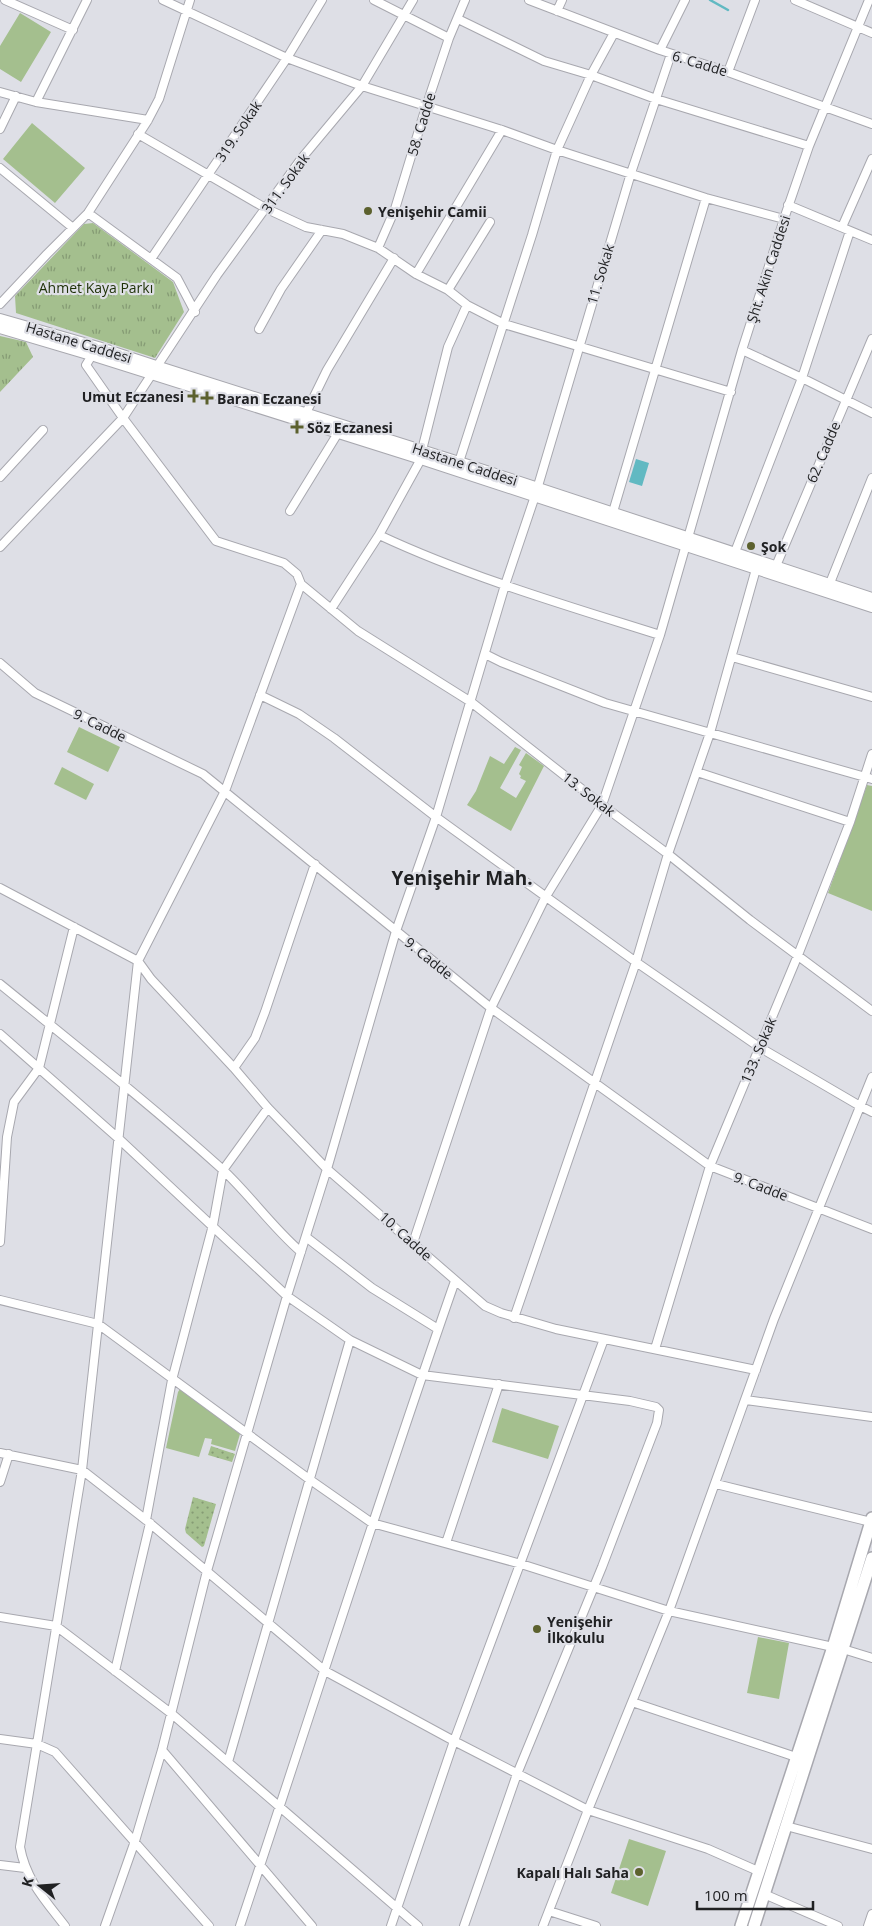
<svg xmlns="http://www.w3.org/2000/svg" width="872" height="1926" viewBox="0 0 872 1926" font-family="'Open Sans',sans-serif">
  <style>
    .grass { fill: url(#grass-dots) }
    .park { fill: url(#park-tufts) }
    .garden { fill: #a4bf8e }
    .water { fill: #61b9c2 }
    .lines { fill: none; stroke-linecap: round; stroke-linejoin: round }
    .stream { stroke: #61b9c2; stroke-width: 2.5 }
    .minor-casing { stroke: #a8a8af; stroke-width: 10 }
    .major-casing { stroke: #a8a8af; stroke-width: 12 }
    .highway-casing { stroke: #a8a8af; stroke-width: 14 }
    .minor { stroke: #fff; stroke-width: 8 }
    .major { stroke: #fff; stroke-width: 10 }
    .highway { stroke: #fff; stroke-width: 11 }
    .poi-dot { fill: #5c612e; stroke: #dedfe6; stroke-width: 2 }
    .labels { text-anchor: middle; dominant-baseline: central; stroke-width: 4.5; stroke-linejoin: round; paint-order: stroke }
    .street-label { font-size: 14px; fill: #202123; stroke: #dedfe6 }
    .poi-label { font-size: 14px; font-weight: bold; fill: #202123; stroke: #dedfe6; text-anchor: start }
    .park-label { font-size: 14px; fill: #1d3006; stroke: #dedfe6 }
    .district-label { font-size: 19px; font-weight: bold; fill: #202123; stroke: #dedfe6 }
  </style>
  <defs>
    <pattern id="grass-dots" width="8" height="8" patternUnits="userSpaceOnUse" patternTransform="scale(1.25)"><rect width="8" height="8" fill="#a4bf8e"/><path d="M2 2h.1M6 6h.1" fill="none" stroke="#859b74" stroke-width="1.8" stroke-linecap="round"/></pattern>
    <pattern id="park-tufts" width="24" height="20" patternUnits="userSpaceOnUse" patternTransform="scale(1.25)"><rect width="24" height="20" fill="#a4bf8e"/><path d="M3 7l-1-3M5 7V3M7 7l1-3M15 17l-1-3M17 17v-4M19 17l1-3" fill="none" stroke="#859b74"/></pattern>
  </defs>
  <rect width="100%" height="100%" fill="#dedfe6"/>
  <path class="grass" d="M211,1446l24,8 -3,8 -24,-7z
    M193,1497l23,7 -12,42 -2,1 -16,-14 -1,-4z"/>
  <path class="park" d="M93,223l80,59 11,30 -29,46 -139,-45 -1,-17 69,-72z
    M0,336l26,6 7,15 -33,35z"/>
  <path class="garden" d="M20,13l31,19 -30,50 -21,-13v-23z
    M32,123l53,45 -30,35 -52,-44z
    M79,727l41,20 -12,25 -41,-20z
    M515,747l6,3 -21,38 16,10 10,-17 -6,-3 1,-2 -2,-2 3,-7 -3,-2 7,-12 18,13 -33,65 -44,-26 9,-14 14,-35 14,8z
    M62,767l32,17 -8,16 -32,-16z
    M867,785l5,1v125l-44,-18z
    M180,1389l60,45 -5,17 -24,-7 1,-5 -7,-1 -6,19 -33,-9 12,-56z
    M502,1408l57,18 -11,33 -56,-17z
    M758,1637l31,6 -10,56 -32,-6z
    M629,1839l37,12 -18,55 -37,-13z"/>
  <path class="water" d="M636,459l13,4 -7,23 -13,-4z"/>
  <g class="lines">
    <path class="stream" d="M710,0l18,10"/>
    <g class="minor-casing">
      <path id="minor" d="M5,0l68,30
        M163,0l124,58 75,28 140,44 55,20 149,48 78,21
        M374,0l75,38
        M529,0l131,50 68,22 144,52
        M795,0l77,33
        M557,11l5,-11
        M458,19l86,42 47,14 65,24 153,47
        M660,50l25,-50
        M728,72l27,-72
        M0,92l36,10 112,18
        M36,102l51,-102
        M0,129l16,-33
        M138,134l129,75 39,18 37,7 35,14 38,26 32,16 19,15 37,19 227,68
        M0,168l73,60
        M788,205l84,35
        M88,213l89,65 18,34
        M842,227l30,-68
        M378,248l17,-39 31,-102 23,-69 16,-38
        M151,259l136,-201 35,-58
        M416,274l86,-144
        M448,290l42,-68
        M0,304l47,-50 41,-41 60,-93 11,-21 31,-99
        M259,329l22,-40 41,-59
        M742,350l60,28 70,35
        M306,413l21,-43 67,-112
        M422,450l26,-103 19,-42
        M459,462l73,-227 25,-85 34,-75 23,-42
        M0,477l43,-47
        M290,511l48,-78
        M613,512l93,-314
        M379,535c90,42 186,70 281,100
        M0,547l123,-129 94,-143 84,-116 61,-73 51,-86
        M735,552l67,-174 48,-147
        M776,566l96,-227
        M830,583l42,-105
        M301,584l57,47 113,71 131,103 66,49 82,66 122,91
        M331,609l48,-74 42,-76
        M485,654l16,8 104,41 267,76
        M732,657l140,40
        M0,663l35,30 168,81 288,234 219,158 162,63
        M260,695l39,19 35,24 102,79 200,145 123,85 101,59 12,6
        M697,772l153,50
        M0,888l138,73 13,18 83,89 34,40 59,61 158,137 16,7 55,16 200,41
        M0,984c75,61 151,121 222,185 28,26 50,58 79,83
        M0,1034l118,104 169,158 63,44 72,35 208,26 26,6 3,3 -2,13 -55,144 -85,207 -53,152
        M234,1068l21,-30 10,-26 50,-148
        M306,1237l66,51 66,41
        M0,1242l7,-105 7,-35 25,-34 35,-141
        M413,1243l78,-235 54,-110 57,-93 58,-170 82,-285 44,-137 23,-67 60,-146
        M0,1300l98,24 211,155 63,44 149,41 148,47 164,36
        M514,1318l122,-356 32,-108 42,-121 46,-164
        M655,1349l55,-183 88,-211 52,-133 22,-68
        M746,1400l126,17
        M0,1453l82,17 64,50 179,151 129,70 134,69 120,39 50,22
        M0,1482l9,-28
        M716,1484l155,38
        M146,1520l26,-140 41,-155 10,-55 45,-62
        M446,1543l53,-159
        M0,1617l56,9 116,88 246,212
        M843,1649l29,9
        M115,1671l35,-148
        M632,1702l164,55
        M0,1739l37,5 18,8 154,174
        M162,1750l150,176
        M228,1762l122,-422
        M786,1826l86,23
        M0,1865l25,3
        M764,1894l74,32
        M549,1911l47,15
        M65,1926c-20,-26 -39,-46 -45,-79l62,-377 56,-509 87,-170 76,-207 -4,-10 -13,-11 -68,-22 -93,-123 -37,-53 8,-13
        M105,1926l30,-85 27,-91 45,-179 80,-275 40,-127 69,-238 40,-114 69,-232 30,-89 96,-323 40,-119
        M240,1926c72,-215 140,-431 215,-645
        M391,1926l63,-185 150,-402
        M543,1926l45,-116 81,-199 105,-292 98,-242
        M868,1926l4,-12"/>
    </g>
    <g class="major-casing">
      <path id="major" d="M0,319l98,28 58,19 303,96 413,136
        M0,328l91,27 330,104 451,148"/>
    </g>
    <g class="highway-casing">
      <path id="highway" d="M741,1926l92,-279 39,-129
        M754,1926l118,-368"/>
    </g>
    <use href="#minor" class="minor"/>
    <use href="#major" class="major"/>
    <use href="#highway" class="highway"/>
  </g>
  <g class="poi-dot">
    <circle cx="368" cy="211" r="5"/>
    <path d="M191.5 388.5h5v5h5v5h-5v5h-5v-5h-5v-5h5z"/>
    <path d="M204.5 390.5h5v5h5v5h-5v5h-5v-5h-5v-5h5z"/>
    <path d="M294.5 419.5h5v5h5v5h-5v5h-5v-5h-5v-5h5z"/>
    <circle cx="751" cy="546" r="5"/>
    <circle cx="537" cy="1629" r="5"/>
    <circle cx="639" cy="1872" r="5"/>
  </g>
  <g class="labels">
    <g class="street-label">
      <text transform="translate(700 63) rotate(17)">6. Cadde</text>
      <text transform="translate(421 124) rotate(-73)">58. Cadde</text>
      <text transform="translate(238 131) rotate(-56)">319. Sokak</text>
      <text transform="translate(285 183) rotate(-54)">311. Sokak</text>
      <text transform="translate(768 269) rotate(-72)">Şht. Akin Caddesi</text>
      <text transform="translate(600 274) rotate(-73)">11. Sokak</text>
      <text transform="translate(79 342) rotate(17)">Hastane Caddesi</text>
      <text transform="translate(823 452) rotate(-67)">62. Cadde</text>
      <text transform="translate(465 464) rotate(18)">Hastane Caddesi</text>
      <text transform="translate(100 725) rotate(26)">9. Cadde</text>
      <text transform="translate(589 794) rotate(38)">13. Sokak</text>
      <text transform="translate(429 958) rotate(39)">9. Cadde</text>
      <text transform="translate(758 1050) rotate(-67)">133. Sokak</text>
      <text transform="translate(761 1186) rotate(21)">9. Cadde</text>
      <text transform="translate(406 1236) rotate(42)">10. Cadde</text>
    </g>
    <g class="poi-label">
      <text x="378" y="211">Yenişehir Camii</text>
      <text x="184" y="396" text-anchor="end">Umut Eczanesi</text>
      <text x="217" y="398">Baran Eczanesi</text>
      <text x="307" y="427">Söz Eczanesi</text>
      <text x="761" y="546">Şok</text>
      <text x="547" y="1621">Yenişehir<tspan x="547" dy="16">İlkokulu</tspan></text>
      <text x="629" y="1872" text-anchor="end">Kapalı Halı Saha</text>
    </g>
    <g class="park-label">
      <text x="96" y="287">Ahmet Kaya Parkı</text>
    </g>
    <g class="district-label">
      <text x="462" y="878">Yenişehir Mah.</text>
    </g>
  </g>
  <g transform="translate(40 1886) rotate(287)" stroke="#dedfe6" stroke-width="4" paint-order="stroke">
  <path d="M0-4L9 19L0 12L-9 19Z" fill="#202123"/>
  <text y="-8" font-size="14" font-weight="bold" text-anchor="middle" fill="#202123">K</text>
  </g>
  <path d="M697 1901v8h116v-8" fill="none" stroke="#202123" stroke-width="2.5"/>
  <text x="704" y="1901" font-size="15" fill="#202123" stroke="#dedfe6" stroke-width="4" paint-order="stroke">100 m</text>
</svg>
